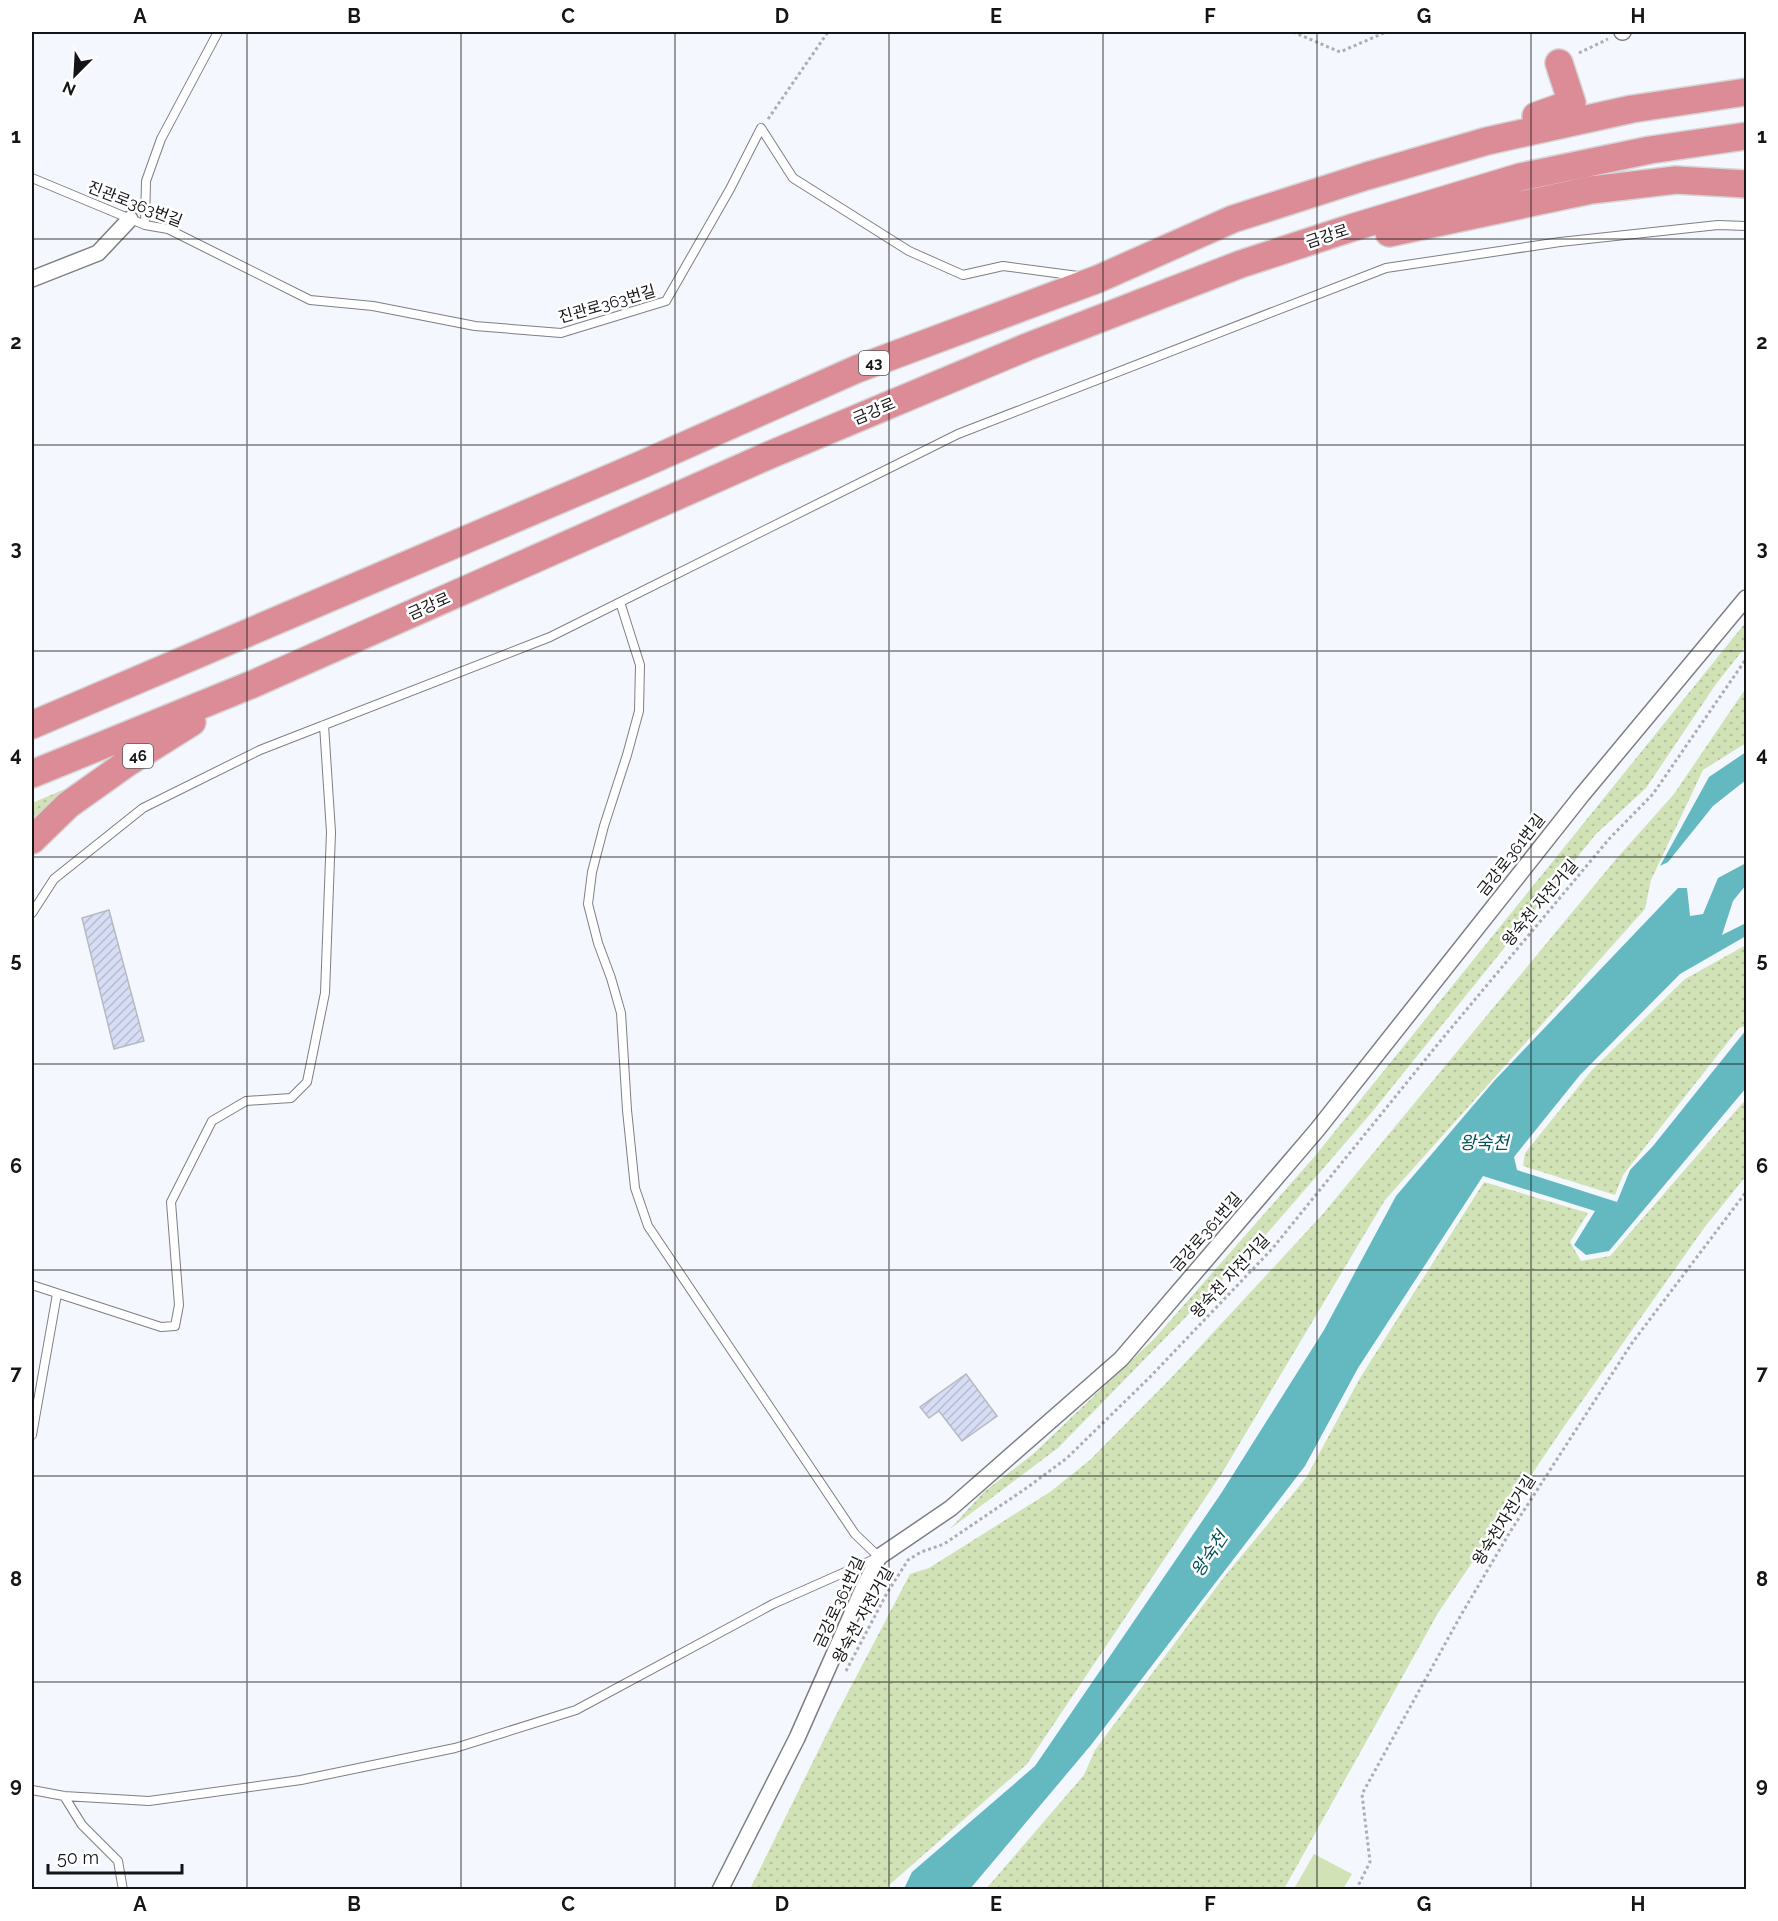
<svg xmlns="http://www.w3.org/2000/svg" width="1778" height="1921" viewBox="0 0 1778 1921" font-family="Raleway,'Noto Sans KR',sans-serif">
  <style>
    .grass { fill: url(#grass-dots) }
    .pitch { fill: #d1e2b6 }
    .water { fill: #63b9bf }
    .building { fill: url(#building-hatch); stroke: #b8bac0; stroke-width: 1.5 }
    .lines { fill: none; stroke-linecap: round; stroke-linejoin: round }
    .lane-casing { stroke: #7d7f85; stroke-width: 10 }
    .street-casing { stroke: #7d7f85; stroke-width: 18 }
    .highway-casing { stroke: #d5d5d5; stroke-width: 30 }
    .path { stroke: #acaeb3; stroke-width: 3; stroke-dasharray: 3 3; stroke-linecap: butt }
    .lane { stroke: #fff; stroke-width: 8 }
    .street { stroke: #fff; stroke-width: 15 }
    .highway { stroke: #dc8c96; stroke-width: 27 }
    .grid { fill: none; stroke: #151518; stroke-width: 1.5; stroke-opacity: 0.55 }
    .labels { text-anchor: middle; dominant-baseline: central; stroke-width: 5; stroke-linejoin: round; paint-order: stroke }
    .shield { fill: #fff; stroke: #5b5b5d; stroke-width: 1.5 }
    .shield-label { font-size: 15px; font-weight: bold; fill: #151518 }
    .street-label { font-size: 16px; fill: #151518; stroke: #fff }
    .water-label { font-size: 18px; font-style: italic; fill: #015257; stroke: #fff }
    .neatline { fill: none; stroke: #151518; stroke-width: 2 }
    .grid-label { font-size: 20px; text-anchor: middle; font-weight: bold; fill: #151518 }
  </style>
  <defs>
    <pattern id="grass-dots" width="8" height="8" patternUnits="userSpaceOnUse" patternTransform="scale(1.5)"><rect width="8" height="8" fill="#d1e2b6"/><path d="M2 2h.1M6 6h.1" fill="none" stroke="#b3c19c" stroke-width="1.8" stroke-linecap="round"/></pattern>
    <pattern id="building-hatch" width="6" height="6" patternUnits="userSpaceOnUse" patternTransform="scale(1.5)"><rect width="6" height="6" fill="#d6ddf5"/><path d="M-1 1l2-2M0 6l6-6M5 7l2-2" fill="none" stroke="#b7bdd1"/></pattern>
  </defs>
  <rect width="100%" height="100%" fill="#f4f7fd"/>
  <path class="grass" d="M1746,622v24l-30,38 -70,104 -50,46 -224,278 -109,126 -205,210 -108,81 34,-37 48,-37 123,-117 160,-182z
    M1746,688v55l-43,27 -52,110 -6,29 -260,291 -163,273 -195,291 -139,122v3h-138l84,-170 76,-145 19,-6 121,-76 40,-32 82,-83 150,-162 295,-357 57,-64z
    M65,789l-33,35v-21z
    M1746,945v81l-7,2 -116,147 -8,20 -92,-29 2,-13 67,-83 93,-91z
    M1746,1099v77l-42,52 -141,200 -125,185 -154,276h-298l98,-114 11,-25 129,-173 82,-99 54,-100 124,-196 104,31 -18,29 11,19 29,-5z"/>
  <path class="pitch" d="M1314,1854l38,20 -9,15h-49z"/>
  <path class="water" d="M1746,752v28l-33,26 -45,56 -8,4 49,-89z
    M1746,863v22l-13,16 -11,34 24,-12v13l-66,38 -100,101 -66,82 3,13 100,32 13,-32 23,-24 93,-116v58l-137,163 -23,4 -12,-10 21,-34 -112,-35 -125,192 -53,98 -214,279 -121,144h-66l8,-17 123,-106 187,-274 102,-162 72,-134 98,-115 184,-193h9l3,28 13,-2 15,-36z"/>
  <path class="building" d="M109,910l35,131 -30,8 -32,-131z
    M966,1374l31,42 -35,25 -23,-30 -10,7 -9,-11z"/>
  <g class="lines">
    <g class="lane-casing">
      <path id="lane" d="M32,178l113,47 23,4 142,71 63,6 102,20 86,7 105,-32 64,-112 31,-61 32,50 116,73 54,24 40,-9 75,10
        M145,225l1,-44 15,-42 57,-107
        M32,913l22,-34 89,-71 117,-58 290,-113 408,-203 428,-166 174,-26 158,-17 28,1
        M32,1285l129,42 14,-1 4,-21 -8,-103 41,-81 34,-20 45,-3 16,-16 18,-89 6,-161 -7,-107
        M32,1435l25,-141
        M32,1790l32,6 85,5 152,-21 154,-32 121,-38 197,-106 106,-47 -24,-23 -207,-308 -13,-38 -8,-78 -6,-97 -10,-35 -13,-35 -10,-39 4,-32 12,-46 23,-71 12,-44 1,-46 -20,-63
        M64,1796l18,29 36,36 5,29"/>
    </g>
    <g class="street-casing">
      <path id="street" d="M1622,32h1
        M32,279l66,-26 32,-34
        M720,1890l77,-152 65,-147 17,-34 72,-49 170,-149 196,-229 265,-335 164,-197"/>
    </g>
    <g class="highway-casing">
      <path id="highway" d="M1536,116l36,-13 -13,-40
        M1389,233l202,-43 85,-10 70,4
        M32,725l611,-261 214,-95 241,-90 135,-60 134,-43 120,-35 145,-32 114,-17
        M32,774l221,-90 512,-227 262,-110 214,-83 110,-36 169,-51 130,-27 96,-14
        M32,840l36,-35 59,-42 65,-41"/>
    </g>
    <path class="path" d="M1293,32l47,20 46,-20
      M1579,53l29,-14
      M768,119l60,-87
      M846,1671l41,-78 21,-33 13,-8 23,-8 84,-57 39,-29 83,-81 122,-128 170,-210 167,-200 44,-45 93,-135
      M1356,1890l14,-28 -8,-68 99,-179 49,-83 122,-189 114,-151"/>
    <use href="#lane" class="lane"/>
    <use href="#street" class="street"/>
    <use href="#highway" class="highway"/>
  </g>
  <path class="grid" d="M247,32v1858M461,32v1858M675,32v1858M889,32v1858M1103,32v1858M1317,32v1858M1531,32v1858M32,239h1714M32,445h1714M32,651h1714M32,857h1714M32,1064h1714M32,1270h1714M32,1476h1714M32,1682h1714"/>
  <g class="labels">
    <g class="shield">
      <rect x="859" y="351" width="30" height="24" rx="4.5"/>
      <rect x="123" y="744" width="30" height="24" rx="4.5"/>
    </g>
    <g class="shield-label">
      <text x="874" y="363">43</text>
      <text x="138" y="756">46</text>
    </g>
    <g class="street-label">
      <text transform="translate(135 204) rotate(21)">진관로363번길</text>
      <text transform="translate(1327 236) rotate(-18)">금강로</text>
      <text transform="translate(607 304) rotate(-16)">진관로363번길</text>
      <text transform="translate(874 411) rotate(-23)">금강로</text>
      <text transform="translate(429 606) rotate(-24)">금강로</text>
      <text transform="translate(1511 855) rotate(-52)">금강로361번길</text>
      <text transform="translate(1540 903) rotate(-50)">왕숙천 자전거길</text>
      <text transform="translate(1206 1232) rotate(-49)">금강로361번길</text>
      <text transform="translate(1230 1276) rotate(-47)">왕숙천 자전거길</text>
      <text transform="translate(1504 1520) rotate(-58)">왕숙천자전거길</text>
      <text transform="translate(839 1602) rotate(-65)">금강로361번길</text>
      <text transform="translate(863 1615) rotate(-61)">왕숙천 자전거길</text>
    </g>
    <g class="water-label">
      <text x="1484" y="1142">왕숙천</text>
      <text transform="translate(1209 1554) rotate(-56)">왕숙천</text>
    </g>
  </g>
  <rect width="1778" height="1921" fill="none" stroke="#ffffff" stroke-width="66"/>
  <g transform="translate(75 75) rotate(204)" stroke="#ffffff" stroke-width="4.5" paint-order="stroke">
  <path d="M0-4.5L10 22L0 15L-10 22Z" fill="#151518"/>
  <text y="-9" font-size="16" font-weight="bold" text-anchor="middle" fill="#151518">N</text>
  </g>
  <path d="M48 1864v9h134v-9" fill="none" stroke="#151518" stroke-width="3"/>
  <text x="57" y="1864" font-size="18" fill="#151518" stroke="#ffffff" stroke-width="4.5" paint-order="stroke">50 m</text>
  <rect x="33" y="33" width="1712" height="1855" class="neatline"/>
  <g class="grid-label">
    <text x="140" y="23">A</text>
    <text x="354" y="23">B</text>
    <text x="568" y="23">C</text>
    <text x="782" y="23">D</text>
    <text x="996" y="23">E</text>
    <text x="1210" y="23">F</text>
    <text x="1424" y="23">G</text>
    <text x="1638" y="23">H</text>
    <text x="16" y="143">1</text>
    <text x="1762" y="143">1</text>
    <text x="16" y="349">2</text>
    <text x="1762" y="349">2</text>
    <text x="16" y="555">3</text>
    <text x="1762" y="555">3</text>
    <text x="16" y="761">4</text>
    <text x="1762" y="761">4</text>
    <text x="16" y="967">5</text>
    <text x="1762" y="967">5</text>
    <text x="16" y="1173">6</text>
    <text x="1762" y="1173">6</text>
    <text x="16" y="1380">7</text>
    <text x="1762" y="1380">7</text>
    <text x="16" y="1586">8</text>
    <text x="1762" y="1586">8</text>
    <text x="16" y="1792">9</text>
    <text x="1762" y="1792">9</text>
    <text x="140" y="1911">A</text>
    <text x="354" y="1911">B</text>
    <text x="568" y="1911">C</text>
    <text x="782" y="1911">D</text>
    <text x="996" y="1911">E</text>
    <text x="1210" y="1911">F</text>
    <text x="1424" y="1911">G</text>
    <text x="1638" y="1911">H</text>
  </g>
</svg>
